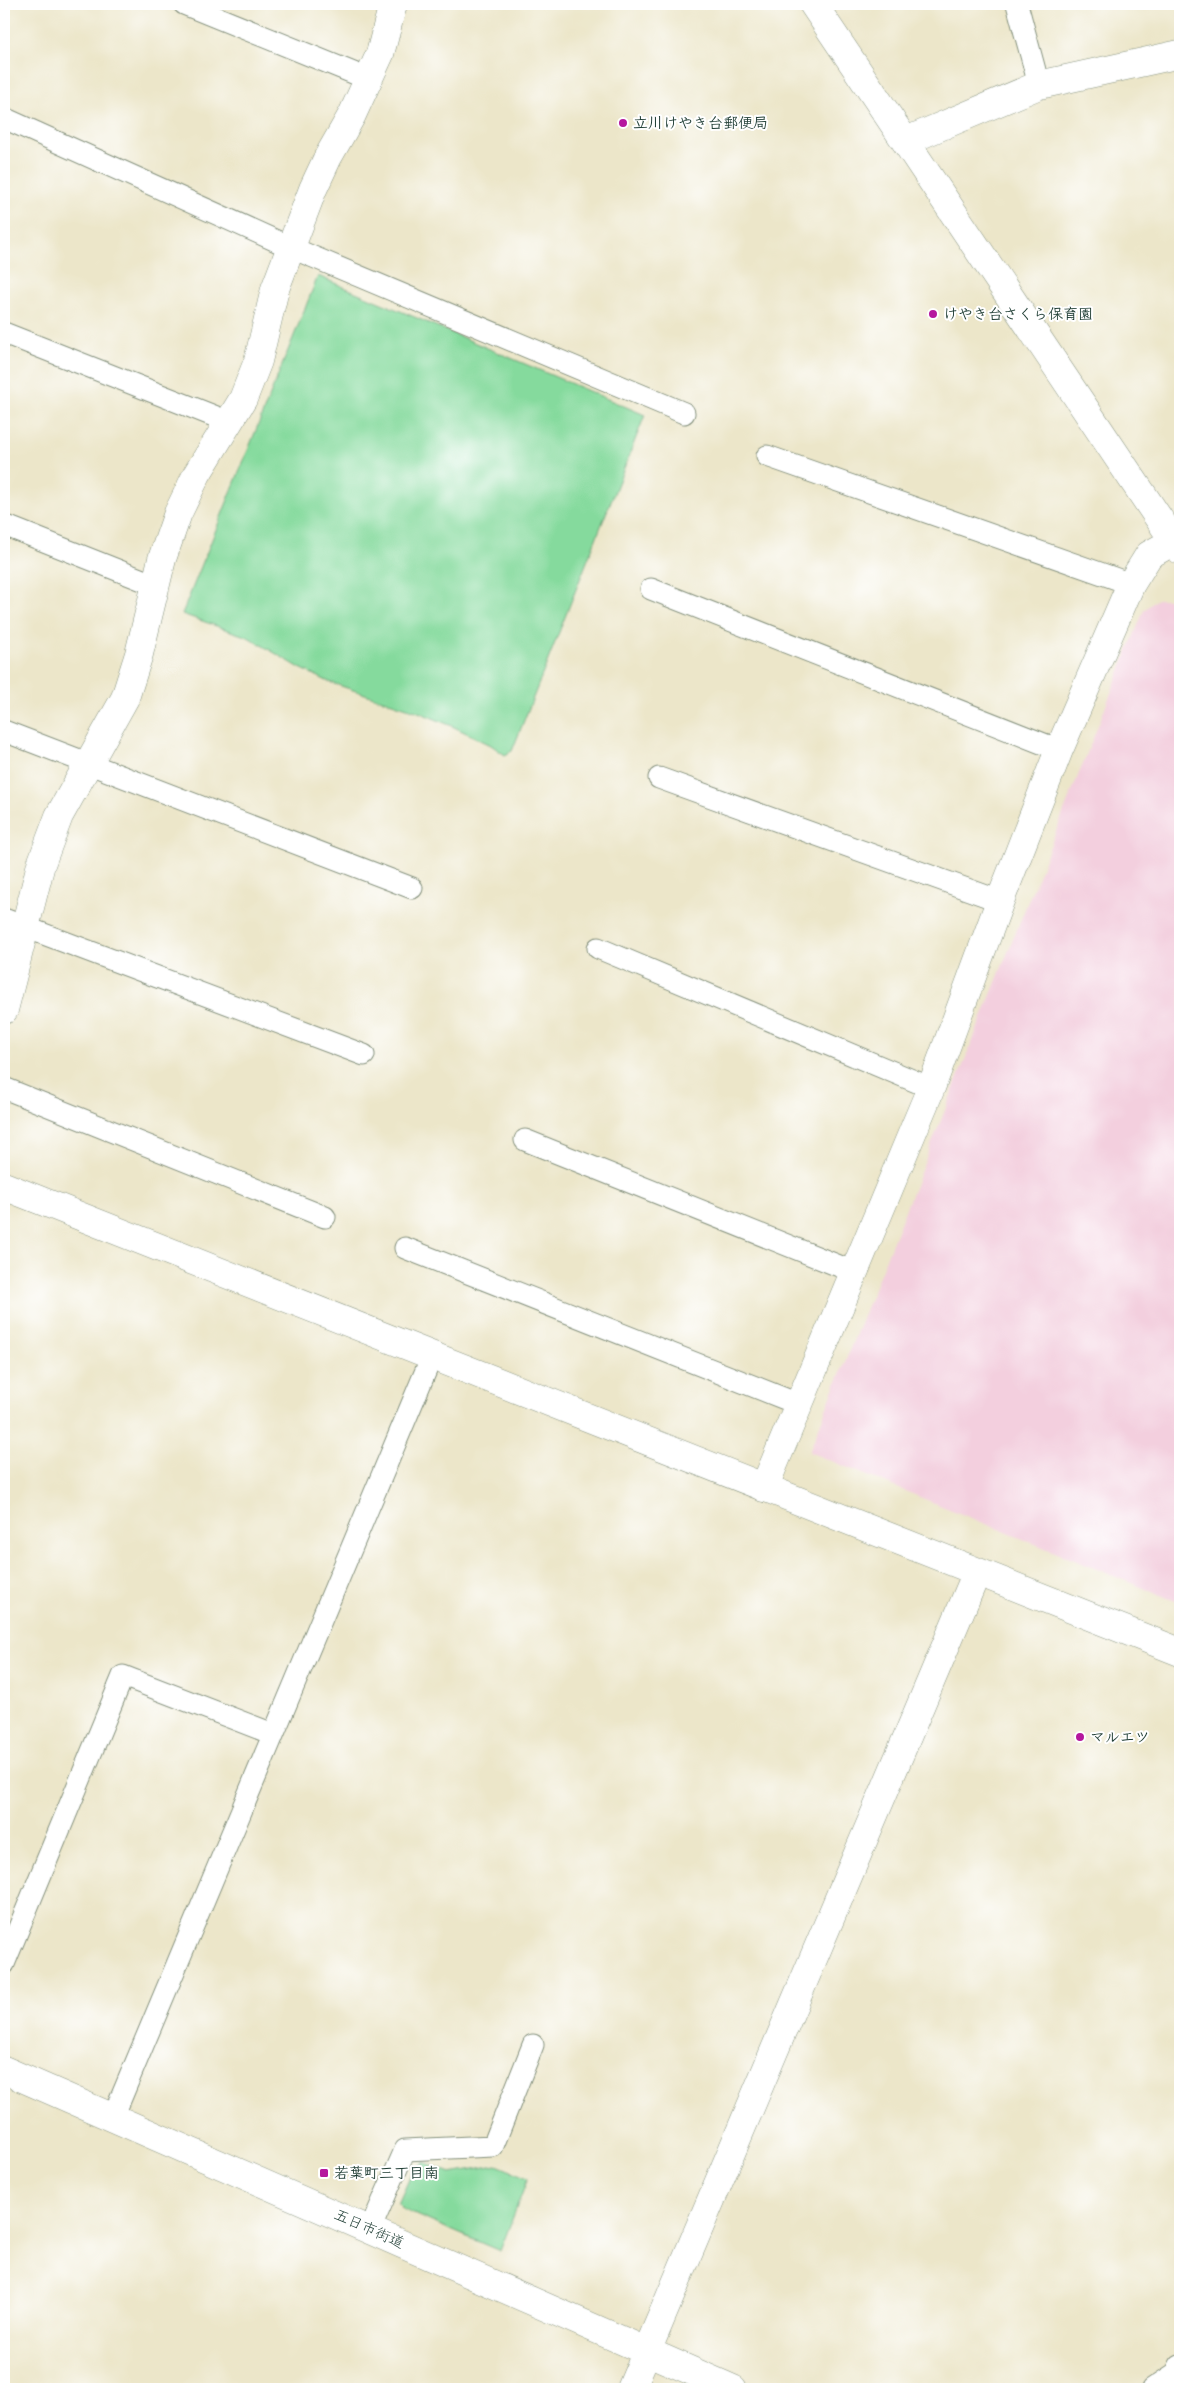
<svg xmlns="http://www.w3.org/2000/svg" width="1184" height="2393" viewBox="0 0 1184 2393" font-family="'Architects Daughter','Klee One',sans-serif">
  <style>
    .built { fill: #f3cfde }
    .green { fill: #85da9d; stroke: #528c68 }
    .lines { fill: none; stroke-linecap: round; stroke-linejoin: round }
    .service-casing { stroke: #86927e; stroke-width: 23 }
    .minor-casing { stroke: #86927e; stroke-width: 29 }
    .tertiary-casing { stroke: #86927e; stroke-width: 29 }
    .primary-casing { stroke: #86927e; stroke-width: 29 }
    .service { stroke: #fff; stroke-width: 21 }
    .minor { stroke: #fff; stroke-width: 28 }
    .tertiary { stroke: #fff; stroke-width: 28 }
    .primary { stroke: #fff; stroke-width: 28 }
    .poi-dot { fill: #b5179e; stroke: #fff; stroke-width: 2 }
    .labels { text-anchor: middle; dominant-baseline: central; stroke-width: 4; stroke-linejoin: round; paint-order: stroke }
    .poi-label { font-size: 15px; font-weight: bold; fill: #1f3d34; stroke: #fff; text-anchor: start }
    .street-label { font-size: 15px; fill: #1f3d34; stroke: #fff }
  </style>
  <rect width="100%" height="100%" fill="#fff"/>
  <filter id="ink" filterUnits="userSpaceOnUse"><feTurbulence type="fractalNoise" baseFrequency=".02" numOctaves="2"/><feDisplacementMap in="SourceGraphic" scale="10" xChannelSelector="R" yChannelSelector="G"/><feConvolveMatrix kernelMatrix="1 2 1 2 8 2 1 2 1" color-interpolation-filters="sRGB"/></filter>
  <filter id="wash" filterUnits="userSpaceOnUse"><feTurbulence type="fractalNoise" baseFrequency=".0096" numOctaves="4" result="noise"/><feDisplacementMap in="SourceGraphic" scale="20" xChannelSelector="R" yChannelSelector="G"/><feGaussianBlur stdDeviation="1.12" result="paint"/><feColorMatrix in="noise" values="0 0 0 0 0 0 0 0 0 0 0 0 0 0 0 0 0 1.4 0 .05"/><feComposite in="paint" operator="in"/></filter>
  <g filter="url(#wash)">
    <rect width="100%" height="100%" fill="#ece6c9"/>
    <path class="built" d="M1157,599h15l8,6v998l-371,-151 335,-842z"/>
    <path class="green" d="M318,276l327,139 -133,336 -7,4 -14,-10 -39,-19 -36,-15 -87,-29 -29,-14 -52,-31 -66,-23z
      M424,2162l27,11 46,-8 31,13 -28,73 -96,-41 -6,-6 15,-34z"/>
  </g>
  <g filter="url(#ink)">
    <g class="lines">
      <g class="service-casing">
        <path id="service" d="M184,4l184,75
          M1017,4l22,81
          M4,118l288,130 392,165
          M4,333l225,89
          M767,456l364,128
          M4,525l151,60
          M651,589l408,161
          M4,731l408,157
          M659,778l341,123
          M4,919l360,136
          M598,948l333,140
          M4,1088l321,129
          M525,1140l329,132
          M405,1248l393,156
          M4,1964l119,-288 150,58
          M113,2117l319,-761
          M370,2230l35,-80 88,-4 40,-101
          M1152,2389l24,-16 4,-8"/>
      </g>
      <g class="minor-casing">
        <path id="minor" d="M906,141l133,-56 141,-31
          M4,1010l37,-146 18,-48 66,-118 14,-44 23,-95 16,-46 19,-39 46,-75 15,-38 17,-72 38,-100 15,-32 24,-42 28,-61 13,-50
          M764,1488l167,-400 69,-187 59,-151 72,-166 18,-29 25,-14"/>
      </g>
      <g class="tertiary-casing">
        <path id="tertiary" d="M813,4l367,546
          M4,1186l1176,466
          M631,2389l346,-817"/>
      </g>
      <g class="primary-casing">
        <path id="primary" d="M4,2070l729,319"/>
      </g>
      <use href="#service" class="service"/>
      <use href="#minor" class="minor"/>
      <use href="#tertiary" class="tertiary"/>
      <use href="#primary" class="primary"/>
    </g>
  </g>
  <g class="poi-dot">
    <circle cx="623" cy="123" r="5"/>
    <circle cx="933" cy="314" r="5"/>
    <circle cx="1080" cy="1737" r="5"/>
    <rect x="319" y="2168" width="10" height="10" rx="2.5"/>
  </g>
  <g class="labels">
    <g class="poi-label">
      <text x="633" y="123">立川けやき台郵便局</text>
      <text x="943" y="314">けやき台さくら保育園</text>
      <text x="1090" y="1737">マルエツ</text>
      <text x="334" y="2173">若葉町三丁目南</text>
    </g>
    <g class="street-label">
      <text transform="translate(369 2229) rotate(24)">五日市街道</text>
    </g>
  </g>
  <rect width="1184" height="2393" fill="none" stroke="#fff" stroke-width="20"/>
</svg>
